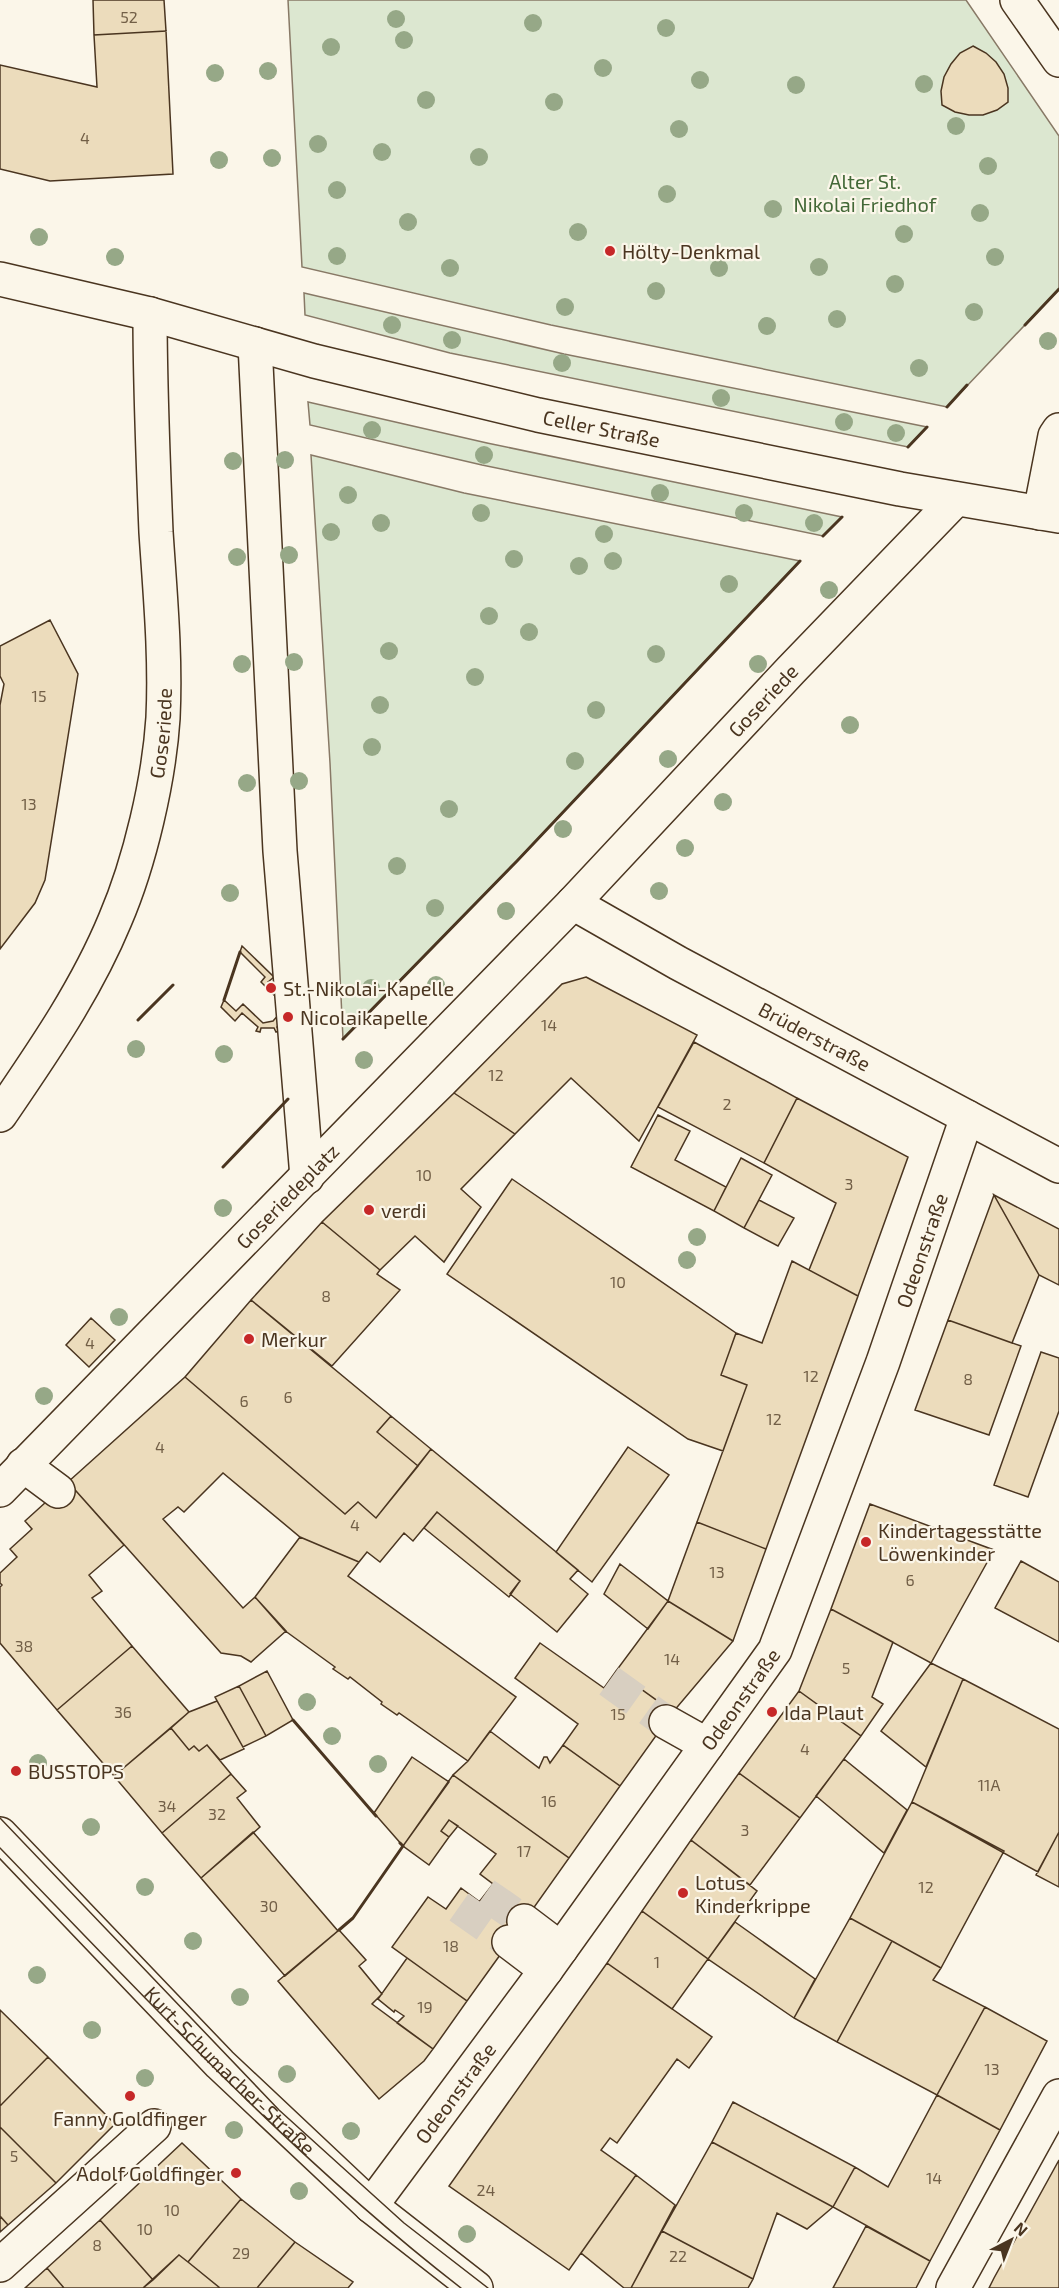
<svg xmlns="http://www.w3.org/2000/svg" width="1059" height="2288" viewBox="0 0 1059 2288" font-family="'Exo 2',sans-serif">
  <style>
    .green { fill: #dce7d0; stroke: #887966; stroke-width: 1.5 }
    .building { fill: #ecdcbc; stroke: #4a3520; stroke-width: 1.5 }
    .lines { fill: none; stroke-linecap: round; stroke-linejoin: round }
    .minor-tunnel { stroke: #d8cfc1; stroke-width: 33; stroke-dasharray: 33 16; stroke-linecap: butt }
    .minor-casing { stroke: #4a3520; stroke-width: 36 }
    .minor { stroke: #fbf6e9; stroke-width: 33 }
    .tram { stroke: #4a3520; stroke-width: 1.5 }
    .wall { stroke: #4a3520; stroke-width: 3 }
    .tree { fill: #96a887 }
    .poi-dot { fill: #c62828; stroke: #fbf6e9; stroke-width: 2 }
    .labels { text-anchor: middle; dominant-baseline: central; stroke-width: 4.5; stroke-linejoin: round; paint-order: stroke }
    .number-label { font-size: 16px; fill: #725f47 }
    .park-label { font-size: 20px; fill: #436837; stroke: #fbf6e9 }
    .poi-label { font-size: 20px; fill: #4a3520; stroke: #fbf6e9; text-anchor: start }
    .street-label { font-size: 20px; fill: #4a3520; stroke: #fbf6e9 }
  </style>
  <rect width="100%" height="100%" fill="#fbf6e9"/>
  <path class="green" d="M288,0h678l93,136v153l-112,118 -396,-82 -249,-58z
    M304,293l260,61 363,73 -19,20 -458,-94 -145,-38z
    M308,402l179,41 355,74 -19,19 -341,-71 -172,-40z
    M311,455l153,38 336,68 -283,300 -174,178 -13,-276z"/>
  <path class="building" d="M93,0h71l2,31 -72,4z
    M166,31l7,143 -123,7 -50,-12v-104l97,22 -3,-52z
    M973,46l13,7 10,9 8,12 4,14v14l-11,8 -14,5h-14l-14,-3 -13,-7 -1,-14 3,-14 7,-13 9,-11z
    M50,620l28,54 -33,206 -10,23 -35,46v-244l4,-21 -4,-8v-30z
    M242,946l32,31 -6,5 16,15 1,19 -8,11 2,4 -3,1 -2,-4h-13l-1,4 -4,-1 2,-4 -16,-14 -7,8 -14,-14 3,-7 12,11 7,-7 20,19 10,-2 8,-9 -1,-11 -19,-19 4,-5 -25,-25z
    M586,977l111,58 -58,106 -68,-63 -56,56 -61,-41 108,-109z
    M694,1042l103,56 -33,65 -106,-56z
    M454,1093l61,41 -54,55 20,18 -37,55 -29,-26 -35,34 -58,-48z
    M797,1098l111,59 -50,139 -49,-26 27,-67 -72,-40z
    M658,1115l32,16 -15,29 51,27 -12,24 -83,-44z
    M741,1158l31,17 -28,53 -30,-17z
    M512,1179l224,154 -15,42 26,10 -24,66 -35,-12 -241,-165z
    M994,1195l45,80 -27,68 -64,-23z
    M994,1195l65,34v56l-20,-10z
    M759,1200l35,18 -16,28 -34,-18z
    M322,1222l58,48 -3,4 23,16 -68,76 -81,-66z
    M792,1261l66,35 -92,253 -69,-27 50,-137 -26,-10 15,-42 26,10z
    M251,1300l140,116 -14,16 41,34 -42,52 -18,-16 -13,12 -160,-137z
    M91,1318l24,22 -26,27 -23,-22z
    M948,1320l73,26 -32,89 -74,-25z
    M1041,1352l18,6v53l-31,86 -34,-12z
    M185,1377l160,137 13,-12 18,16 55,-69 147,121 -8,9 18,15 -31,38 -47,-38 10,-13 -83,-69 -24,29 -9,-8 -24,29 -13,-10 -8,10 -59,-25 -77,-64 -39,39 -6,-5 -15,12 80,89 12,-11 31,34 -35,31 -10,-6 -20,-3 -153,-171z
    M391,1416l40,33 -13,17 -41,-34z
    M628,1447l41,28 -77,107 -36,-30z
    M68,1482l56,63 -35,30 13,16 -10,7 40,48 -75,64 -57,-67v-56l2,-2 -2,-2v-10l17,-16 -7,-8 22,-20 -7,-8z
    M870,1504l124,46 -63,113 -100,-54z
    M437,1512l83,69 -11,16 -85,-69z
    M697,1522l69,27 -33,92 -65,-40z
    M300,1537l59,25 -11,14 168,121 -48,64 -69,-48 -2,2 -16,-11 1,-2 -32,-25 -2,2 -15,-10 2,-2 -51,-37 -29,-33z
    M1021,1561l38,21v60l-64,-34z
    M620,1564l48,37 -20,28 -44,-35z
    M668,1601l65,40 -60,71 -57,-41z
    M831,1609l62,33 -21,55 11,7 -22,32 -62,-45z
    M540,1643l64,45 12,-17 57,41 -53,74 -57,-41 15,-21 -63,-46z
    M132,1646l57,66 -75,64 -57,-66z
    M931,1663l32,16 -37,88 -45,-36z
    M267,1671l26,49 -27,16 -27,-50z
    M963,1679l96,50v103l-21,40 -126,-70z
    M239,1686l27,50 -23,11 -28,-50z
    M799,1691l62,45 -61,82 -61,-45z
    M217,1701l27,48 -24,11 -13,-15 -8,6 -5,-5 -5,4 -18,-22 18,-16z
    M171,1728l18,22 5,-4 5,5 8,-6 24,29 -69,59 -48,-57z
    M490,1731l49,37 5,-11h3l3,6 13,-18 57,41 -51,72 -116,-83 15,-14z
    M412,1757l37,25 -46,64 -29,-33z
    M844,1759l63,51 -23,43 -68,-57z
    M739,1773l61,45 -50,67 -59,-45z
    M231,1774l15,17 -9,7 23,29 -59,51 -39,-45z
    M453,1775l116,83 -51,72 -39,-28 14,-18 -13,-10 16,-20 -47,-34 -8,11 8,6 -20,28 -26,-19z
    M912,1802l92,49 -63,117 -91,-50z
    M449,1820l9,6 -9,11 -8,-6z
    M253,1832l85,99 -53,45 -84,-98z
    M1059,1832v55l-23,-12z
    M691,1840l66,51 -49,68 -66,-48z
    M461,1888l57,42 -51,71 -75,-54 36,-50 18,12z
    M642,1911l66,48 -36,50 -65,-46z
    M850,1918l42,23 -55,101 -43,-24z
    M735,1922l80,57 -21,39 -86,-59z
    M339,1930l27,30 -7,6 23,28 -10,10 61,45 -9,12 -45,38 -101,-118z
    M892,1941l49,27 -8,12 52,27 -48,88 -100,-53z
    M407,1958l60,43 -34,48 -36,-26 7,-7 -9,-6 -1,2 -16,-13z
    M607,1963l105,74 -23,31 -12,-9 -60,84 -7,-5 -9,12 35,25 -67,95 -120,-84z
    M985,2007l62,34 -47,89 -63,-35z
    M0,2010l48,47 -48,49z
    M48,2057l67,67 -59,59 -56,-56v-21z
    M937,2095l63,35 -70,131 -97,-54 22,-40 33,20z
    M733,2102l122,65 -22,40 -121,-65z
    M0,2127l56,56 -48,42 -8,-9z
    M712,2142l121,65 -26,22 -30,-16 -24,66 -91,-48z
    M182,2143l59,56 -53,63 -9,-7 -26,25 -53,-60z
    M1059,2160v128h-70l5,-10z
    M636,2175l39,30 -44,83h-7l-43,-35z
    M241,2199l54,43 -38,46h-37l-32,-26z
    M0,2216l8,9 -8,7z
    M100,2220l53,60 -10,8h-79l-17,-20z
    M866,2226l64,35 -14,27h-83z
    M662,2231l91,48 -5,9h-117z
    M295,2242l58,40 -5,6h-91z
    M179,2255l9,7 32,26h-77z
    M47,2268l17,20h-39z"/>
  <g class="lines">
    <path class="minor-tunnel" d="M609,1681l57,41
      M485,1894l39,27
      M459,1907l50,35"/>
    <g class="minor-casing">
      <g id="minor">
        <path d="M1017,0l42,60"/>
        <path id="s1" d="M0,279l150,35 164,47 224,54 362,74 159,27"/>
        <path d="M255,344l25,507 27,326"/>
        <path d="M1040,513l15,-77 4,-6"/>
        <path id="s2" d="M573,903l105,60 381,203"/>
        <path id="s3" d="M0,1115c43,-63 86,-125 115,-195 25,-58 44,-140 48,-202 3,-62 -3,-125 -7,-186 -3,-73 -6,-145 -6,-218"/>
        <path d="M23,1465l35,26"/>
        <path id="s4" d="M0,1490l573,-587 218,-233 165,-171"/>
        <path d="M666,1722l41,23"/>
        <path id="s5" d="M0,1834l220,230 151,142 105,82"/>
        <path d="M524,1921l37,28"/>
        <path d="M509,1942l37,28"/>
        <path id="s6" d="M371,2206l175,-236 229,-320 108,-288 84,-245"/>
        <path d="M0,2265l154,-139"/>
        <path d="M953,2288l106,-192"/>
      </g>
    </g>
    <use href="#minor" class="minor"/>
    <path class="tram" d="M0,1818l279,292 125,113 84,65
      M0,1848c148,153 292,309 461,440"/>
    <path class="wall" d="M1025,325l34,-36
      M947,407l20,-22
      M908,447l19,-20
      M823,536l19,-19
      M224,1000l16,-48
      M138,1020l35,-35
      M343,1039l174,-178 283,-300
      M223,1167l65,-68
      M293,1720l83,96
      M339,1930l14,-12 50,-72 -3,-3"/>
  </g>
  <g class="tree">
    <circle cx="396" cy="19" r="9"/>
    <circle cx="533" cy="23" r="9"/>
    <circle cx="666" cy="28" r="9"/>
    <circle cx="404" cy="40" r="9"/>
    <circle cx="331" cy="47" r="9"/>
    <circle cx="603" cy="68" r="9"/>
    <circle cx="268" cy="71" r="9"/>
    <circle cx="215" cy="73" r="9"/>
    <circle cx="700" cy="80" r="9"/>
    <circle cx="924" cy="84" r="9"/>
    <circle cx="796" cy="85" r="9"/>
    <circle cx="426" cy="100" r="9"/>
    <circle cx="554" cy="102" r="9"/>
    <circle cx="956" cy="126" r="9"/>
    <circle cx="679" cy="129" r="9"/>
    <circle cx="318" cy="144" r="9"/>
    <circle cx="382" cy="152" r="9"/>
    <circle cx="479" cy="157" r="9"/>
    <circle cx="272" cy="158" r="9"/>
    <circle cx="219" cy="160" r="9"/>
    <circle cx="988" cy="166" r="9"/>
    <circle cx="337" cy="190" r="9"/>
    <circle cx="667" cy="194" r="9"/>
    <circle cx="773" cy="209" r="9"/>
    <circle cx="980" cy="213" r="9"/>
    <circle cx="408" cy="222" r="9"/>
    <circle cx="578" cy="232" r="9"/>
    <circle cx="904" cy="234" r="9"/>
    <circle cx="39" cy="237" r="9"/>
    <circle cx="337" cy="256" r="9"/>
    <circle cx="115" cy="257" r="9"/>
    <circle cx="995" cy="257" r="9"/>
    <circle cx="819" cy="267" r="9"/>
    <circle cx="450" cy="268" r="9"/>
    <circle cx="719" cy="268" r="9"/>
    <circle cx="895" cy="284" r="9"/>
    <circle cx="656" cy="291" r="9"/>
    <circle cx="565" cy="307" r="9"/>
    <circle cx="974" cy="312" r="9"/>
    <circle cx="837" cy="319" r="9"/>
    <circle cx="392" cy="325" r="9"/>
    <circle cx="767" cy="326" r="9"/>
    <circle cx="452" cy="340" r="9"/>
    <circle cx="1048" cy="341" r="9"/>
    <circle cx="562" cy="363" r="9"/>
    <circle cx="919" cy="368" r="9"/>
    <circle cx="721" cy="398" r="9"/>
    <circle cx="844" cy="422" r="9"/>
    <circle cx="372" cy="430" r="9"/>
    <circle cx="896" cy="433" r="9"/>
    <circle cx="484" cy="455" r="9"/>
    <circle cx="285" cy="460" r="9"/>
    <circle cx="233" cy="461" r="9"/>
    <circle cx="660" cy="493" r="9"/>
    <circle cx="348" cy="495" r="9"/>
    <circle cx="481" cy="513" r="9"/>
    <circle cx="744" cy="513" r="9"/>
    <circle cx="381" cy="523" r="9"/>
    <circle cx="814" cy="523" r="9"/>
    <circle cx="331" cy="532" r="9"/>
    <circle cx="604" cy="534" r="9"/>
    <circle cx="289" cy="555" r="9"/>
    <circle cx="237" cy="557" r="9"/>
    <circle cx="514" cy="559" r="9"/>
    <circle cx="613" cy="561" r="9"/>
    <circle cx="579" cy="566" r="9"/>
    <circle cx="729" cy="584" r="9"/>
    <circle cx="829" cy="590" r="9"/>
    <circle cx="489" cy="616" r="9"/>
    <circle cx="529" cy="632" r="9"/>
    <circle cx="389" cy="651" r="9"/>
    <circle cx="656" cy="654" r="9"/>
    <circle cx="294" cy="662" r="9"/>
    <circle cx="242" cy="664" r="9"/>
    <circle cx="758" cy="664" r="9"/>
    <circle cx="475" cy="677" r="9"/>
    <circle cx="380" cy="705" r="9"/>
    <circle cx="596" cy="710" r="9"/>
    <circle cx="850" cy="725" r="9"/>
    <circle cx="372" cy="747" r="9"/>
    <circle cx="668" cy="759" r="9"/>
    <circle cx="575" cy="761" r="9"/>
    <circle cx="299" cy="781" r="9"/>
    <circle cx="247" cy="783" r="9"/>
    <circle cx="723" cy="802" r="9"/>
    <circle cx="449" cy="809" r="9"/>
    <circle cx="563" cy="829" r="9"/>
    <circle cx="685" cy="848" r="9"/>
    <circle cx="397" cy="866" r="9"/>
    <circle cx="659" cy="891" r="9"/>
    <circle cx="230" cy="893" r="9"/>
    <circle cx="435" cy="908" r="9"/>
    <circle cx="506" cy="911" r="9"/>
    <circle cx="436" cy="985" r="9"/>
    <circle cx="371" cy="988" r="9"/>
    <circle cx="136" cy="1049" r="9"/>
    <circle cx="224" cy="1054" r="9"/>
    <circle cx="364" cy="1060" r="9"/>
    <circle cx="223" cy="1208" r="9"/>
    <circle cx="697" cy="1237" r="9"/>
    <circle cx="687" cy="1260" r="9"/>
    <circle cx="119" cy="1317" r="9"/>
    <circle cx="44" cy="1396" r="9"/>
    <circle cx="307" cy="1702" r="9"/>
    <circle cx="332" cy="1736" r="9"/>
    <circle cx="38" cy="1763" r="9"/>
    <circle cx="378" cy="1764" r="9"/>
    <circle cx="91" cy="1827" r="9"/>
    <circle cx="145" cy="1887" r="9"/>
    <circle cx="193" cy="1941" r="9"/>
    <circle cx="37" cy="1975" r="9"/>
    <circle cx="240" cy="1997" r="9"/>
    <circle cx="92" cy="2030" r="9"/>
    <circle cx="287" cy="2074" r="9"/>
    <circle cx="145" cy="2078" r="9"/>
    <circle cx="234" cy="2130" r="9"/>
    <circle cx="351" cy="2131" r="9"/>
    <circle cx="299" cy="2191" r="9"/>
    <circle cx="467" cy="2234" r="9"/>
  </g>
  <g class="poi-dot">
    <circle cx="610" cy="251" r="6"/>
    <circle cx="271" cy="988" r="6"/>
    <circle cx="288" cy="1017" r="6"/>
    <circle cx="369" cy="1210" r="6"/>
    <circle cx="249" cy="1339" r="6"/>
    <circle cx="866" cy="1542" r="6"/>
    <circle cx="772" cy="1712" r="6"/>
    <circle cx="16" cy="1771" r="6"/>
    <circle cx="683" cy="1893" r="6"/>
    <circle cx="130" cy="2096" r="6"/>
    <circle cx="236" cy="2173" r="6"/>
  </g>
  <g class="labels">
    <g class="number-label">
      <text x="129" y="16">52</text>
      <text x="85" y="137">4</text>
      <text x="39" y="695">15</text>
      <text x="29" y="803">13</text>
      <text x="549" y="1024">14</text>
      <text x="496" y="1074">12</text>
      <text x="727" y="1103">2</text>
      <text x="424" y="1174">10</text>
      <text x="849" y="1183">3</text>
      <text x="618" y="1281">10</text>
      <text x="326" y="1295">8</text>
      <text x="90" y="1342">4</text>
      <text x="811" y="1375">12</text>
      <text x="968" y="1378">8</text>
      <text x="288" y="1396">6</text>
      <text x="244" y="1400">6</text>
      <text x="774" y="1418">12</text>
      <text x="160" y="1446">4</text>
      <text x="355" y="1524">4</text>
      <text x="717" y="1571">13</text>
      <text x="910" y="1579">6</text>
      <text x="24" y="1645">38</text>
      <text x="672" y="1658">14</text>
      <text x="846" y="1667">5</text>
      <text x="123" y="1711">36</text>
      <text x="618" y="1713">15</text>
      <text x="805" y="1748">4</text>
      <text x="989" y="1784">11A</text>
      <text x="549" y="1800">16</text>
      <text x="167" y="1805">34</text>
      <text x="217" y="1813">32</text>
      <text x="745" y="1829">3</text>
      <text x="524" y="1850">17</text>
      <text x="926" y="1886">12</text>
      <text x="269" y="1905">30</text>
      <text x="451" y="1945">18</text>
      <text x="657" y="1961">1</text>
      <text x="425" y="2006">19</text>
      <text x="992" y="2068">13</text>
      <text x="14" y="2155">5</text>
      <text x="934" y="2177">14</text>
      <text x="486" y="2189">24</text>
      <text x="172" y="2209">10</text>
      <text x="145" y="2228">10</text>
      <text x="97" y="2244">8</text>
      <text x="241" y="2252">29</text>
      <text x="678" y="2255">22</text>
    </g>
    <g class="park-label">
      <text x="865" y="181">Alter St.<tspan x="865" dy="23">Nikolai Friedhof</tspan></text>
    </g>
    <g class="poi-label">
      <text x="622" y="251">Hölty-Denkmal</text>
      <text x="283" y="988">St.-Nikolai-Kapelle</text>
      <text x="300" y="1017">Nicolaikapelle</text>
      <text x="381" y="1210">verdi</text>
      <text x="261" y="1339">Merkur</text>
      <text x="878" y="1530">Kindertagesstätte<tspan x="878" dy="23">Löwenkinder</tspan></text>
      <text x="784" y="1712">Ida Plaut</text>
      <text x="28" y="1771">BUSSTOPS</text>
      <text x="695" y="1882">Lotus<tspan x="695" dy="23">Kinderkrippe</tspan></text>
      <text x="130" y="2118" text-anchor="middle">Fanny Goldfinger</text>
      <text x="224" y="2173" text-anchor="end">Adolf Goldfinger</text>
    </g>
    <g class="street-label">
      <text stroke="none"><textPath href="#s1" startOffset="620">Celler Straße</textPath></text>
      <text stroke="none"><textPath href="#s4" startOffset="1098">Goseriede</textPath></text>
      <text stroke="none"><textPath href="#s3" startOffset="420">Goseriede</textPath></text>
      <text stroke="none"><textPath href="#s2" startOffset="276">Brüderstraße</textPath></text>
      <text stroke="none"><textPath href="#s4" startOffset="411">Goseriedeplatz</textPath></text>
      <text stroke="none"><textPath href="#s6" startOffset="1113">Odeonstraße</textPath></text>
      <text stroke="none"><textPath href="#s6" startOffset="627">Odeonstraße</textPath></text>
      <text stroke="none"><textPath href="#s5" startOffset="330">Kurt-Schumacher-Straße</textPath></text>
      <text stroke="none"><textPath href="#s6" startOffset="141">Odeonstraße</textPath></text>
    </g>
  </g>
  <g transform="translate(1011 2240) rotate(42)" stroke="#fbf6e9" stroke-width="4.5" paint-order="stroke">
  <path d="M0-4.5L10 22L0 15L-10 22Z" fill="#4a3520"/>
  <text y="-9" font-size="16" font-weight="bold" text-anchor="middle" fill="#4a3520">N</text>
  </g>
</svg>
